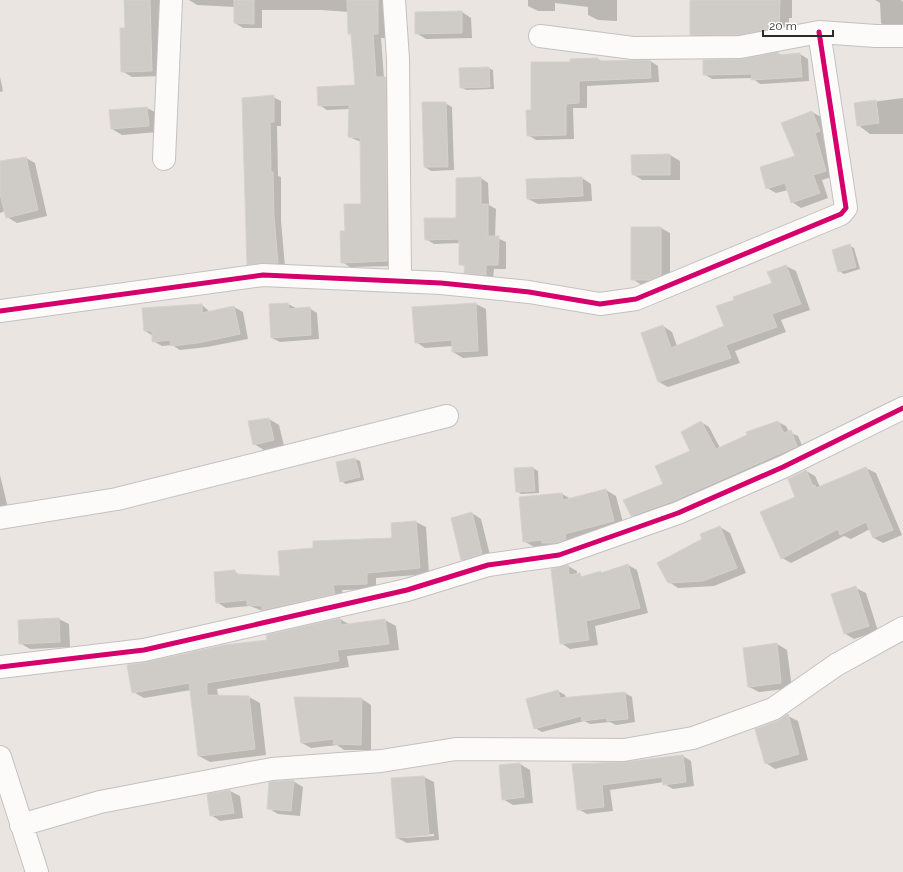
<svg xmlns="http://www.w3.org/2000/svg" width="903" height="872" viewBox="0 0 903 872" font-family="Raleway,sans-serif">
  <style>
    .shadow { fill: #0003; fill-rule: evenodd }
    .building { fill: #cfcbc7; stroke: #d5d1cc }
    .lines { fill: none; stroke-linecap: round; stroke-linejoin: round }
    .minor-casing { stroke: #c3c1c2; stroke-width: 24 }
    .minor { stroke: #fcfbfa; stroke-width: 22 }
    .cycleway-casing { stroke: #fff; stroke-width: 8 }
    .cycleway { stroke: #d6006c; stroke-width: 5 }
  </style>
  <rect width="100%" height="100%" fill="#eae5e0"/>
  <path class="shadow" d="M125,0h39l-3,76 -29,1 -10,-6 4,-42z
    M189,0h203l-5,38h-6l3,40 10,5 2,183 -46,1 -8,-5 4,-30 16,-27 -1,-63 -12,-5 1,-28 -23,1 -8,-5 37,-19 -3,-51 -4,-2v-21l-27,-2h-60v18h-19l-8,-5v-16l-38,-2z
    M528,0h89v21l-19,-1 -10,-5v-8l-33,-4v8h-17l-10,-5z
    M691,0h101v18h-3v14l-89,8 -9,-6z
    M875,0h26l2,2v25h-16l-6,-4 -1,-20z
    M462,12l9,6 1,20 -46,1 -10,-6z
    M778,53l4,2 18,-1 8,5 1,22 -49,3 -8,-6 -40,1 -8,-5 36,-14z
    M598,59l5,3 47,-1 8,5 1,16 -72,4v22h-14l1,31 -38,1 -8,-5 4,-24z
    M488,68l5,2 1,19 -28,1 -5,-3z
    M0,77l3,14 -3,1z
    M273,97l8,4v25h-4l1,50 3,1v44l4,46 -29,1 -8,-4z
    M903,98v36h-33l-12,-9 -3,-21z
    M445,103l7,4 2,63 -23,1 -6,-4z
    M147,108l10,5 1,19 -36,3 -10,-6z
    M812,112l9,5 7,19 -5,2 12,38 -13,4 6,18 -27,10 -9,-6 -4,-12 -12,3 -9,-5 29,-31z
    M670,155l10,6v19h-38l-9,-6z
    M26,158l9,5 12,53 -30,7 -10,-6 -2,-6 -5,2v-51z
    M481,178l7,5 1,22 7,4 -1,28 11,5v27h-12l-1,10 -20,-2 -8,-5 1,-5 -6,-3v-21l-26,1 -8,-5 31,-21z
    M582,178l9,6 1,17 -54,3 -10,-5z
    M661,228l9,5v48l-28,4 -10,-6z
    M850,246l4,2 6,21 -16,5 -5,-3z
    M786,266l10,5 14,39 -29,10 5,12 -51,19 5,12 -72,24 -9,-5 4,-56 9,6 5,14 48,-20 48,-42z
    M288,304l8,4h13l8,5 2,26 -39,3 -8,-4z
    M476,304l10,5 2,47 -25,2 -10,-6v-6l-28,2 -9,-6z
    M202,305l8,7 24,-5 9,5 5,27 -41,8 -27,3 -8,-5 -10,1 -9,-5v-5l-8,-5z
    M269,419l10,6 5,21 -20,4 -10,-6z
    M701,422l8,5 11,21 28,-12 -1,-3 31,-11 8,4 3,6 9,4 6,14 -164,70 -8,-5 32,-30 27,-34z
    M355,459l5,2 4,19 -18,4 -5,-3 -4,-18z
    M533,468l5,3 1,22 -18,1 -4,-3z
    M866,468l10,5 26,62 -19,8 -9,-5 -4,-9 -19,10 -7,-3 -53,27 -9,-5 15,-60 9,-27 9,5 5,11z
    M0,475l8,33 -8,2z
    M606,490l10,6 8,30 -49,19 -41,2 -10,-6 38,-47 9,5z
    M472,513l9,6 10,40 -19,6 -10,-6z
    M416,522l10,5 3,47 -53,4v11l-34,1 2,9 -71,16 -23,-9 -24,2 -9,-6 17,-31 7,5 40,1 112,-38z
    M720,527l10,6 16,40 -32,13 -36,2 -9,-6 34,-43z
    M628,565l9,5 11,43 -53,13 3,19 -28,4 -9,-6 7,-77 9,5v4l7,2 18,-4z
    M856,588l10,5 12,38 -24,8 -10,-6z
    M59,619l10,5 1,23 -40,2 -10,-6 -1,-22z
    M340,619l10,6 35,-5 11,6 3,24 -52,6 2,11 -132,22 1,7 31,1 11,6 6,52 -56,7 -11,-6 -8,-66 -47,8 -11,-6 135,-51z
    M777,644l10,6 5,38 -33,4 -10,-5z
    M558,691l7,4 1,4 59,-6 7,4 3,25 -19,3 -6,-3 -20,2 -6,-3 -42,11 -7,-4z
    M362,699l9,6v45h-27l-7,-5 -26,3 -9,-5z
    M788,716l10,5 10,39 -33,9 -9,-6 12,-41z
    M683,756l8,5 3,25 -21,3 -9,-5v-2l-54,8 3,21 -26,3 -9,-5 -5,-44 51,-2z
    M520,764l10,6 3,33 -20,2 -10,-6z
    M424,777l10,5 5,58 -32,3 -10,-5 -5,-59zM434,834v2l-29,2v-2z
    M293,781l10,6 -3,29 -22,-2 -10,-6z
    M230,791l10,5 3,22 -23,3 -9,-6 -3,-20z"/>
  <path class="building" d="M124,0h26l2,71 -31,1 -1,-44h5z
    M234,0h20v24l-20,-1z
    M347,0h31v34h-5l3,43h10l1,184 -46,2 -1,-32h5l-1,-27h17l-1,-66 -12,-1 1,-32 -31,1 -1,-19 38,-2 -4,-51h-3z
    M690,0h90l-1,27 -40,8h-49z
    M462,11v22l-47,1v-22z
    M778,52v3l22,-2 2,24 -51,3 1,-6 -49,1v-15l39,-1z
    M598,58v3l52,-1 1,18 -72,3v22l-13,1v31l-39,1 -1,-26h5v-48h39v-3z
    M489,67l1,20 -30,1 -1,-20z
    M274,95v27h-4l1,50h2l1,44 4,47 -31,2 -5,-167z
    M876,100l3,23 -22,3 -3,-23z
    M422,102h24l2,65h-24z
    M147,107l2,19 -38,3 -2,-19z
    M812,111l8,20 -5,2 11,38 -13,4 7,18 -29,10 -6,-20 -19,6 -6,-22 35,-11 -14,-33z
    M670,154v21h-38l-1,-20z
    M26,157l12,53 -32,8 -6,-24v-33z
    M481,177v27h7v32h11l-1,29h-12v10l-22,-2 1,-8h-6v-26l-34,1 -1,-22h32v-40z
    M582,177l1,19 -56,3 -1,-20z
    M631,227h30v48l-11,5h-19z
    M850,244l6,23 -18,5 -6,-22z
    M786,265l15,39 -29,10 5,13 -51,18 5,13 -73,24 -17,-49 22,-8 8,23 53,-22 -8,-20 18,-6 -1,-3 39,-14 -5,-11z
    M288,303l1,6 21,-2 1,28 -40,3 -2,-34z
    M476,303l2,48 -26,1v-12l-37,3 -3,-36z
    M202,304v9l32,-7 6,28 -42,9 -27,3 -1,-6 -18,2v-11h-8l-2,-23z
    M269,418l5,22 -21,5 -5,-24z
    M701,421l15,28 31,-14 -1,-3 32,-11 6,12 7,-3 6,16 -124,55 -42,15 -8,-16 40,-16 -8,-18 35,-15 -9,-19z
    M355,458l5,19 -20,5 -4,-20z
    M533,467l2,24 -19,1 -2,-24z
    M866,467l27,63 -20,8 -7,-16 -26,13 -2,-6 -57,30 -21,-47 35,-15 -7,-18 18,-9 7,16 2,-1 1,3z
    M606,489l8,32 -49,13 1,5 -10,4h-14v-3l-19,2 -4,-45 43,-4 1,7z
    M472,512l10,42 -21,6 -10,-42z
    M416,521l4,47 -53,5v11l-34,1 2,9 -73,16v-4l-15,-1v-5l-31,3 -2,-31 21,-2v4l45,2 -2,-25 35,-3v-7l79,-3 -1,-15z
    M720,526l17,42 -34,13 -35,2 -11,-20 45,-24 -2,-5z
    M628,564l12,44 -54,13 3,19 -29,4 -9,-75 17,-4 1,10 11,-2 1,4 20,-6v2z
    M856,586l13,40 -25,8 -13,-40z
    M59,618l1,24 -41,2 -1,-24z
    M340,618l1,7 44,-6 4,25 -52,6 2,11 -132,22v12l42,1 6,53 -57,7 -9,-73 -57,10 -5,-28 20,-3 77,-17 43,-5 -1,-5z
    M777,643l4,40 -33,4 -5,-39z
    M558,690l2,8 65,-6 3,27 -21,2v-3l-25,3 -1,-5 -47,13 -8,-30z
    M294,697l68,1 -1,47 -28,-1 1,-5 -33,4z
    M788,714l11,40 -34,10 -10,-35 22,-8z
    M683,755l3,27 -23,3 -1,-8 -60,8 2,22 -27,3 -5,-46 52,-2z
    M520,763l4,34 -22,3 -3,-35z
    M424,776l5,59 -33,3 -5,-60z
    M294,780l-3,31 -24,-2 2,-27z
    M230,790l4,23 -24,3 -3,-22z"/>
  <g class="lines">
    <g class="minor-casing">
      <path id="minor" d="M394,0l4,59 2,222
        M540,36l93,12 107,-1 79,-15 57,4h27
        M164,159l7,-159
        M0,311l263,-36 178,8 88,9 71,12 36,-5 205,-85 5,-6 -27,-176
        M0,518l117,-19 330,-83
        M0,667l144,-17 263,-60 81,-25 71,-10 119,-42 105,-46 120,-59
        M0,757l37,115
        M21,825l79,-23 172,-33 109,-8 75,-12 168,1 69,-12 80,-29 63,-44 67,-37"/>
    </g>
    <use href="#minor" class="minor"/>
    <g class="cycleway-casing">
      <path id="cycleway" d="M0,311l263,-36 178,8 88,9 71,12 36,-5 205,-85 5,-6 -27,-176
        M0,667l144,-17 263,-60 81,-25 71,-10 119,-42 105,-46 120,-59"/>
    </g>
    <use href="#cycleway" class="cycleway"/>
  </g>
  <path d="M763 30v6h70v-6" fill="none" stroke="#2b2b2b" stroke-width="2"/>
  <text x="769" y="30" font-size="12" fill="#2b2b2b" stroke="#ffffff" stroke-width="3" paint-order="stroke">20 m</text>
</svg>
